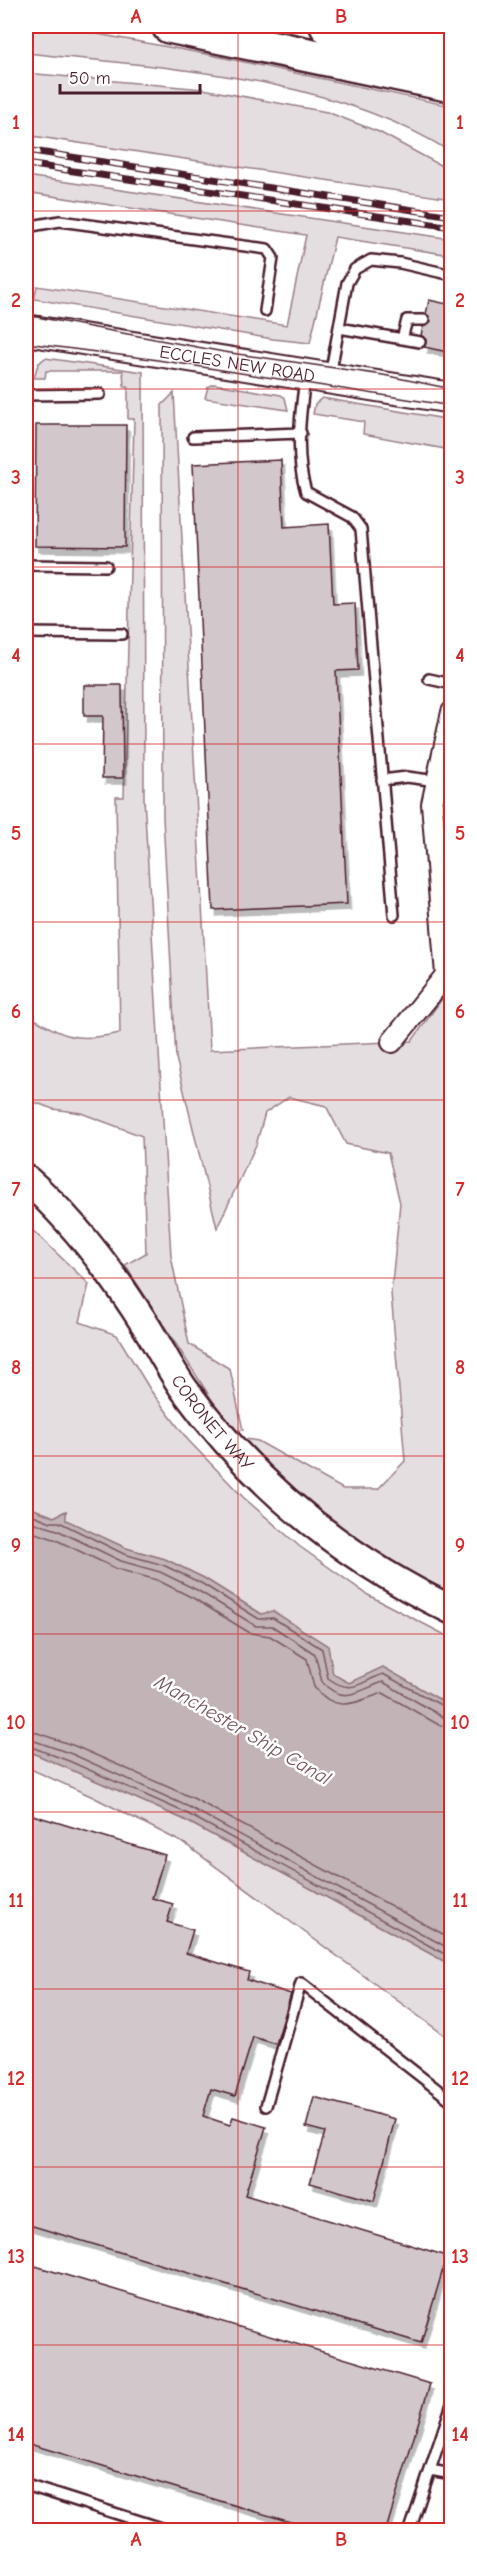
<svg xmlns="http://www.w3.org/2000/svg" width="477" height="2556" viewBox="0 0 477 2556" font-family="'Comic Neue',sans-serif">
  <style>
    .green { fill: #e5dee0; stroke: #987e86; stroke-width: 1.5 }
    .water { fill: #c1b3b6; stroke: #91787e; stroke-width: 1.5 }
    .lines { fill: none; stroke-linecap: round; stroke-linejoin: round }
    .shore { stroke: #7a5a63; stroke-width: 1.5 }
    .building { fill: #d2c7cb; stroke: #4a1f2b; stroke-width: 1.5; filter: url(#shadow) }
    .lane-casing { stroke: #4a1f2b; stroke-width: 14 }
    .street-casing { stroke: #4a1f2b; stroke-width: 24 }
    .secondary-casing { stroke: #4a1f2b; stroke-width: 32 }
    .primary-casing { stroke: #4a1f2b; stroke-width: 34 }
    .highway-casing { stroke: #4a1f2b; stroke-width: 38 }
    .lane { stroke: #fff; stroke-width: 9 }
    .street { stroke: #fff; stroke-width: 20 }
    .secondary { stroke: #fff; stroke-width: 27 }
    .primary { stroke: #fff; stroke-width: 30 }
    .highway { stroke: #fff; stroke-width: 33 }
    .tram { stroke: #4a1f2b; stroke-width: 1.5 }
    .rail-casing { stroke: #4a1f2b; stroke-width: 7 }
    .rail { stroke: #fff; stroke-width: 4.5; stroke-dasharray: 14; stroke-linecap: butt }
    .grid { fill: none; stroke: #d62828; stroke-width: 1.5; stroke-opacity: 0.55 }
    .labels { text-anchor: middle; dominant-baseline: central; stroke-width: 5; stroke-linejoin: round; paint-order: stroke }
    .street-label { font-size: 18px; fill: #4a1f2b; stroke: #fff }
    .water-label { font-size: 20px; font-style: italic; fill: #74535c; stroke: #fff }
    .neatline { fill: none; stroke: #d62828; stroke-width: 2 }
    .grid-label { font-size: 20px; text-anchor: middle; font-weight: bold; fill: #d62828 }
  </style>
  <defs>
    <filter id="shadow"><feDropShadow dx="3.5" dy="6" stdDeviation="0" flood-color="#0004"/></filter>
  </defs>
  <rect width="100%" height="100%" fill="#fff"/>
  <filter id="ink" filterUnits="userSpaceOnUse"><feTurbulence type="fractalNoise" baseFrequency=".0167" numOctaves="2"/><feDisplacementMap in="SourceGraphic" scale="12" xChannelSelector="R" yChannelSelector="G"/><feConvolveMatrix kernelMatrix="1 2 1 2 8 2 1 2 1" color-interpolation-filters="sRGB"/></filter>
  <g filter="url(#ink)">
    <path class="green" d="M26,26h28l152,28 245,52v46c-122,-77 -285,-84 -425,-99z
      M26,73l177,16 124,23 52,20 72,39v28l-425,-64z
      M26,176l425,63v16l-116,-18 -25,106 -37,-4 -239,-40 3,-13 250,39 19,-90 -280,-43z
      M45,358l98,14 1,426 27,458 18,88 41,25 13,61 -11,1 -107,-166 21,-12 -4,-117 -61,-23 -28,-4 -27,-10v-85c39,23 48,29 94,19l-4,-236h8l10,-378h-6v-33h-4l-1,-15h-77l-1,7h-11l4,-14z
      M214,384l67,11 4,3 3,12 -83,-12 3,-11z
      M174,393l36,657 202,-9 39,-55v611c-82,-39 -147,-97 -212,-159l19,3 85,48h35l27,-28 -14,-168 9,-90 -12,-50 -42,-9 -20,-38 -37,-9 -24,16 -9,32 -39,83 -41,-170 -13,-240 -1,-413z
      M322,398l129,22v30l-88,-16 1,-12 -51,-8 2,-10z
      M26,1224l63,60 -9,38 37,13 34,56 37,49 55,57 56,49 69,49 83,43v68l-68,-39 -34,16 -16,-8 -71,-61 -58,-36 -39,-19 -39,-11 -61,-28 1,-9 -12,6 -28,-11z
      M26,1750l157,69 268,146v75l-266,-196 -92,-47 -67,-30z"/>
    <path class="water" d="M26,1506l28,11 12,-6v9l60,28 39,11 39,19 57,36 12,-3 55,35 5,28 16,9 34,-16 68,39v259l-268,-146 -157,-69z"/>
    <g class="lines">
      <path class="shore" d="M26,1512l25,10h8l65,32 39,11 38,18 58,36 14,-1 49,31 6,29c24,18 32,4 55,-4l69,37
        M26,1520l31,10 64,31 39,11 37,18 59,36h16l43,28 7,28c22,24 37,8 61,0l60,35 9,1
        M26,1530l28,9 63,30 40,11 36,18 57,35 20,3 37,23 7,28c24,29 42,14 69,6l56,32 13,3
        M26,1729l49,17 118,52 259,141
        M26,1738l46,16 117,53 263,143
        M26,1745l43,16 117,52 266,145"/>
    </g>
    <path class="building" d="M429,300l23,5v48l-28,-6 2,-7 -5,-5 2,-8 8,-6 -5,-7z
      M36,425h90l-1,122 -90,-1z
      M281,460l3,67 45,-3 4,80 22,-1 3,67 -22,1 11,233 -134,6 -20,-446z
      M84,685h38l1,93h-21l1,-62h-19z
      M26,1813l139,42 -13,43 21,6 -6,18 26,8 -7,23 63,19 -2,8 44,14 -15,50 -23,-7 -18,59 -24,-7 -8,27 27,9 3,-8 33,10 -21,68 202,61 -26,87 -395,-119z
      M314,2097l81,22 -21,82 -64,-18 15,-51 -19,-5z
      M32,2265l398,119 -44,146h-69l-291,-87v-155z"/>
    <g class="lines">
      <g class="lane-casing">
        <path id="lane" d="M26,227l34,-6 207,28 6,9 -8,53
          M339,328l81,14
          M402,339l5,-19h17
          M330,376l17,-93 8,-14 16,-9 29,3 52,12
          M305,379c-5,36 -10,78 1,113l46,25 9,12 33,386
          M26,395l74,-1
          M193,437l108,-4
          M26,565l80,1
          M26,633l96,1
          M429,679l23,5
          M382,780l25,-3 30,4
          M266,2106l35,-123 151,118
          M430,2470l22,4
          M26,2485l142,45
          M410,2530l42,-126"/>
      </g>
      <g class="street-casing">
        <path id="street" d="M392,1042l54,-67 -14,-171 20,-92"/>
      </g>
      <g class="secondary-casing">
        <g id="secondary">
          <path id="s1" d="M26,1179c48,42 86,93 120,147 13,21 24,43 38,63 71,97 159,169 268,221"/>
        </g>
      </g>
      <g class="primary-casing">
        <g id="primary">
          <path id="s2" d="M26,330l426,68"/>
        </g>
      </g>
      <g class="highway-casing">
        <path id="highway" d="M169,26l283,59
          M327,26l125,27"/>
      </g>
      <use href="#lane" class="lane"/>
      <use href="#street" class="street"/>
      <use href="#secondary" class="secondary"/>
      <use href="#primary" class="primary"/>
      <use href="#highway" class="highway"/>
      <path class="tram" d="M26,315l198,37 159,23 69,14
        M26,343l125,16 301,47"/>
      <g class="rail-casing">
        <path id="rail" d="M26,150l426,66
          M26,164l426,63"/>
      </g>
      <use href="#rail" class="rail"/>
    </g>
  </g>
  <path class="grid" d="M238,26v2504M26,211h426M26,389h426M26,567h426M26,744h426M26,922h426M26,1100h426M26,1278h426M26,1456h426M26,1634h426M26,1812h426M26,1989h426M26,2167h426M26,2345h426"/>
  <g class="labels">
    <g class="street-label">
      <text stroke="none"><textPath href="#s2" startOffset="214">ECCLES NEW ROAD</textPath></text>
      <text stroke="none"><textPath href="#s1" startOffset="308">CORONET WAY</textPath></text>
    </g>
    <g class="water-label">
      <text transform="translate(243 1730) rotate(30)">Manchester Ship Canal</text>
    </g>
  </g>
  <rect width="477" height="2556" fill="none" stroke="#fff" stroke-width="66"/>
  <path d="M60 84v9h140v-9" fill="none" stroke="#4a1f2b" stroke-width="3"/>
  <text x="69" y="84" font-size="18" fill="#4a1f2b" stroke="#ffffff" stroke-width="4.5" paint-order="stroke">50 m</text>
  <rect x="33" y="33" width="411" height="2490" class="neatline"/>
  <g class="grid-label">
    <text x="136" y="23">A</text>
    <text x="341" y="23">B</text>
    <text x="16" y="129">1</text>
    <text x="460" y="129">1</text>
    <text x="16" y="307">2</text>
    <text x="460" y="307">2</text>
    <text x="16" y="484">3</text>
    <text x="460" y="484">3</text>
    <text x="16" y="662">4</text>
    <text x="460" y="662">4</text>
    <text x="16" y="840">5</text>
    <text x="460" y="840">5</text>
    <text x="16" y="1018">6</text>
    <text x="460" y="1018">6</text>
    <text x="16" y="1196">7</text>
    <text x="460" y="1196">7</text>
    <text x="16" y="1374">8</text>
    <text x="460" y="1374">8</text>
    <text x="16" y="1552">9</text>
    <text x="460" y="1552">9</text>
    <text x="16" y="1729">10</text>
    <text x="460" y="1729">10</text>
    <text x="16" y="1907">11</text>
    <text x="460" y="1907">11</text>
    <text x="16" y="2085">12</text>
    <text x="460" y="2085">12</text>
    <text x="16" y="2263">13</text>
    <text x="460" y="2263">13</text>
    <text x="16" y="2441">14</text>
    <text x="460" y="2441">14</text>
    <text x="136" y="2546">A</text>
    <text x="341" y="2546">B</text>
  </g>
</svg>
